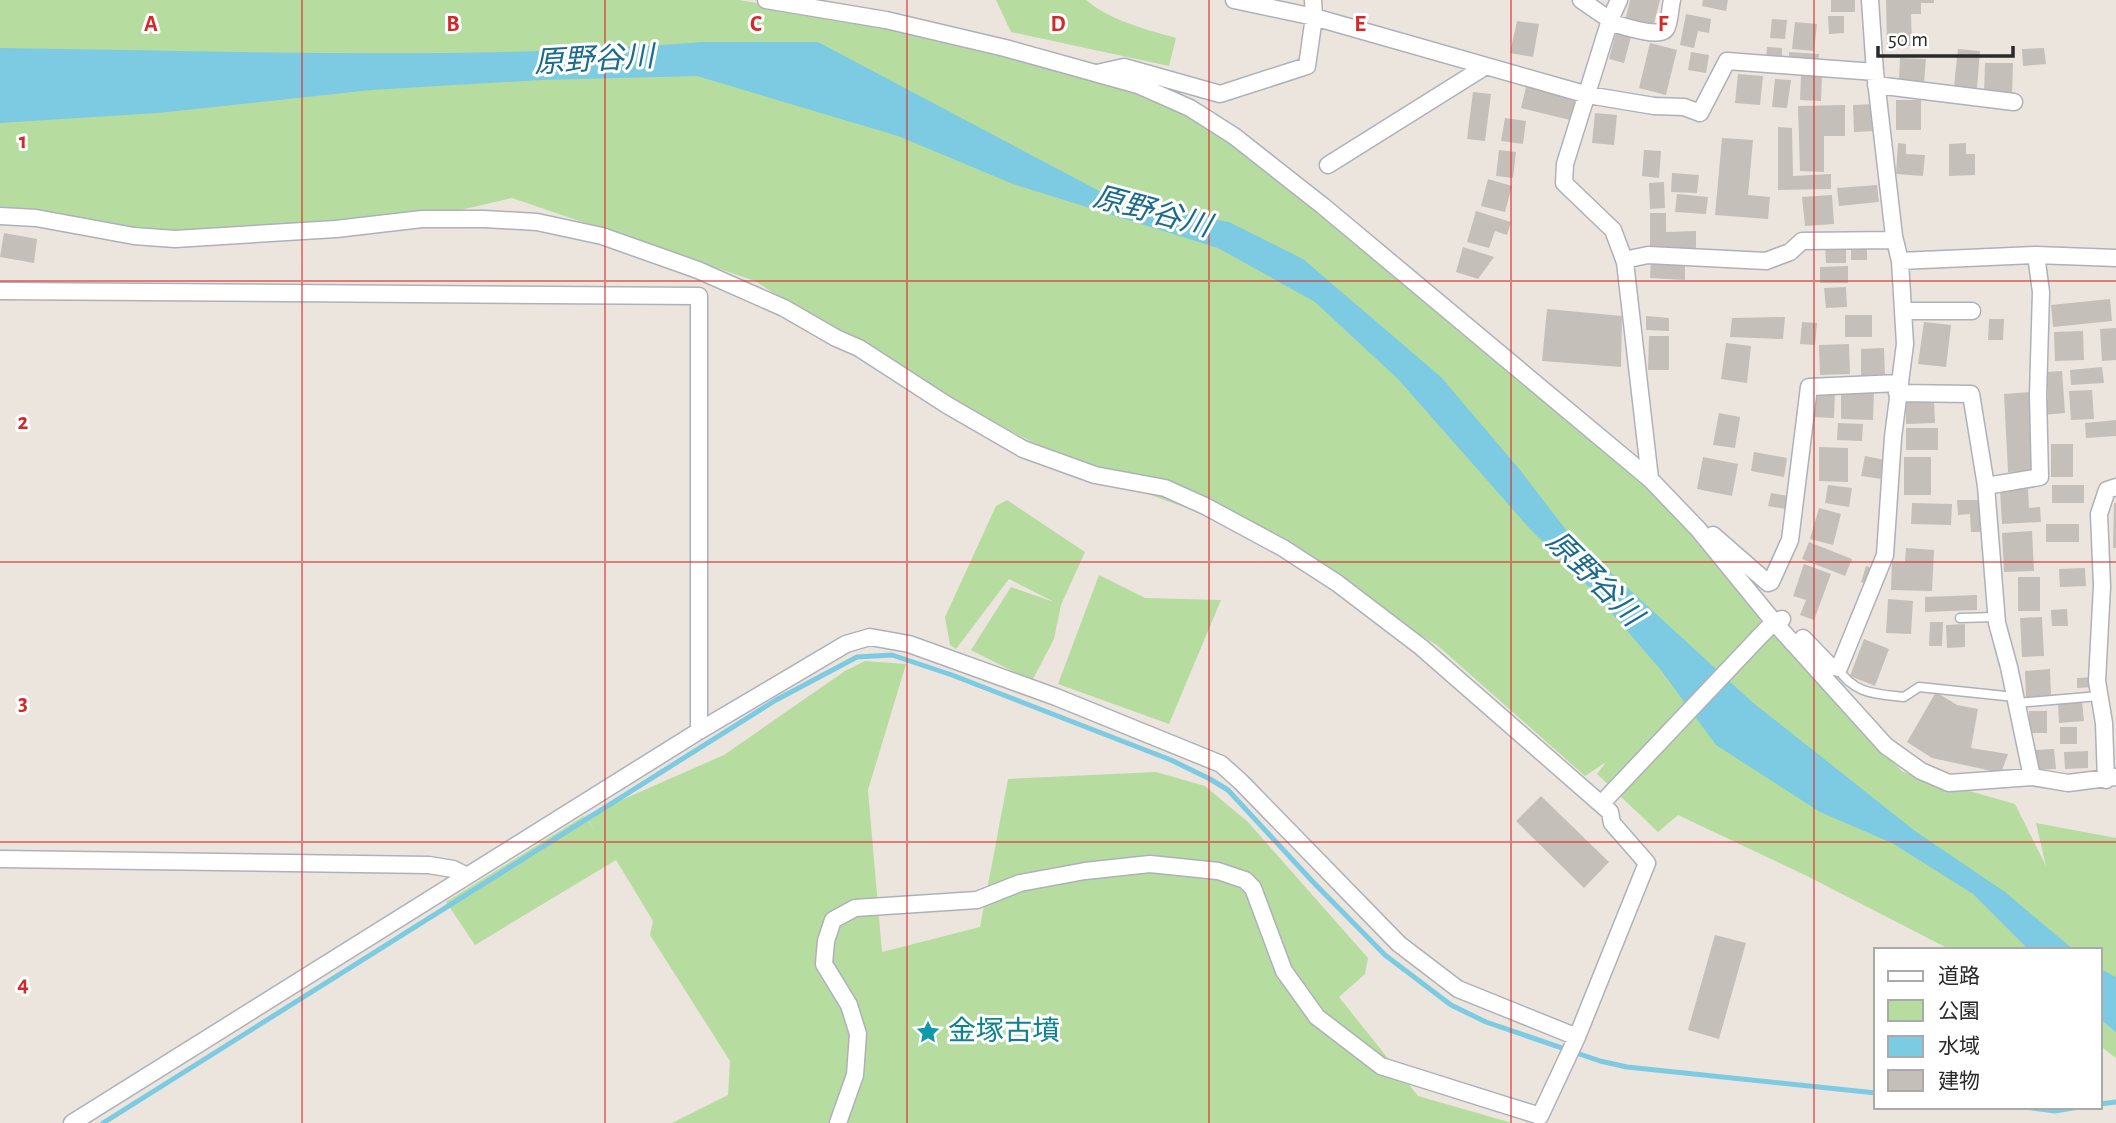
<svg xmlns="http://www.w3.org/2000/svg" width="2116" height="1123" viewBox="0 0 2116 1123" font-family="'Alegreya Sans','Noto Sans JP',sans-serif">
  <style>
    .green { fill: #b7dca0 }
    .water { fill: #7ccbe2 }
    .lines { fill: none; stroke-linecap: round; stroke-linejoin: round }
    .stream { stroke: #7ccbe2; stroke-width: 5 }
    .building { fill: #c4bfb9 }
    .service-casing { stroke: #aeb1b9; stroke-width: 11 }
    .minor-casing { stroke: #aeb1b9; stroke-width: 19 }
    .service { stroke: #fff; stroke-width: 8 }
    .minor { stroke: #fff; stroke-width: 16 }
    .grid { fill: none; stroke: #d62828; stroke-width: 2; stroke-opacity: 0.55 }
    .labels { text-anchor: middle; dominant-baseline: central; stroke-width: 6; stroke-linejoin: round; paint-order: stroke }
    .culture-label { font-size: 28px; fill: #0d838f; stroke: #fff; text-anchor: start }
    .water-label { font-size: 30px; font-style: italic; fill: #1b6b8e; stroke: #fff }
    .grid-label { font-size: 23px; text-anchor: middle; font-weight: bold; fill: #d62828; stroke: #fff; stroke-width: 6; stroke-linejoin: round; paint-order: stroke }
  </style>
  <rect width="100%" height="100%" fill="#ebe5de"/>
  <path class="green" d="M0,0h739l143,25 204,45 87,30 81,52 396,327 232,272 21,21 112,32 31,62 -10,-43 80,15v220l-16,-12v-96h-149l-142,-73 -131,-62 -20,17 -61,-58 9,-12 -21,14 -147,-130 -182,-113 -161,-58 -209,-109 -131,-85 -243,-83 -90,21 -256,19 -166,-21z
    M996,0h90c25,21 59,29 90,38l-7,28 -158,-34z
    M1007,500l78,52 -24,53 -7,34 -22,42 -61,-31 40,-63 43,15 -45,-23 -53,70 -6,-4 -5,-28 51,-111z
    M1099,575l46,23 76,2 -52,124 -111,-40z
    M865,661l41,3 -38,126 14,162 98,-25 28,-148 148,-7 49,14 43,36 120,136 -3,16 -26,23 79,99 94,27h-840l56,-28 2,-34 -80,-126 3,-14 -37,-61 -141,85 -29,-43 138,-86 10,14 -9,-14 139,-61 121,-84z"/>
  <path class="water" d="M703,42h115l302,160 109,20 74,37 138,118 79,93 50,65 181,166 164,130 90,61 69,58h-45l-56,-56 -81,-51 -72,-31 -104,-67 -56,-76 -68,-79 -62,-61 -132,-150 -83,-77 -97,-54 -205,-64 -115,-48 -201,-60 -155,4 -171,10 -213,23 -158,10v-75c234,3 470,13 703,-6z
    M2100,969l16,8v55l-16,-13z"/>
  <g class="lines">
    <path class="stream" d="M2100,1104l16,-2
      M2025,1107l30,4 24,-4
      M103,1123l673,-423 81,-43 35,-2 60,20 219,85 39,19 18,11 86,93 71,72 66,50 35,17 114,39 27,6 249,26"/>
  </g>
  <path class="building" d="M1630,0h30l-7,27 -28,-6z
    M1703,0h25l-2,11 -24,-5z
    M1831,0h24v12h-24z
    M1886,0h48v3h-13v11h-10l1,32 -25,1z
    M1686,14l25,5 -2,14 -11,-2 -4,17 -14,-3z
    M1828,16h16v17l-15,1z
    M1772,19l15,1 -2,19 -15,-1z
    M1517,21l22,3 -6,33 -23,-4z
    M1795,22l22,2 -3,27 -22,-2z
    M1616,33l15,4 -7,26 -15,-4z
    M1650,43l27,7 -11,45 -27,-7z
    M1767,47l15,1v13h-16z
    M2044,48l2,16 -23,2 -1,-17z
    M1958,49l22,2 -3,37 -23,-2z
    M1691,52l18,3 -3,18 -18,-3z
    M1789,52l30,2 -1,12 -29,-2z
    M1900,58l26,1 -2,24 -25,-2z
    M1985,63h28l-1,32 -28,-1z
    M1738,74l25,2 -3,29 -25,-2z
    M1822,75l-1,26 -21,-1 1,-24z
    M1775,79l16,1 -4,28 -15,-1z
    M1526,87l50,12 -6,21 -49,-12z
    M1473,92l18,2 -6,47 -18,-2z
    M1896,100h25v30h-25z
    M1876,104v27l-22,1 -1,-27z
    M1845,105v31h-21v36l-24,-1 -2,-65z
    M1595,113l22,2 -3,30 -22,-2z
    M1505,118l21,3 -3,23 -22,-3z
    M1778,127l14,1 1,48 38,-2v15l-53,1z
    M1722,138l31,2 -5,55 22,2 -2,22 -53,-4z
    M1898,143l8,1v10l19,1 -2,21 -27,-2z
    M1966,143v11h9v21l-26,1v-32z
    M1499,150l17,2 -3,26 -17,-2z
    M1644,150l17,1 -2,27 -17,-2z
    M1672,173l27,2 -2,18 -26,-1z
    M1488,179l24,7 -7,26 -24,-6z
    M1664,182l1,26 -15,1 -1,-26z
    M1877,185l2,17 -40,4 -2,-18z
    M1677,194l31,3 -2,17 -31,-2z
    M1832,195l2,29 -29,2 -3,-29z
    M1476,211l35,11 -4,13 -12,-4 -6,17 -22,-6z
    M1650,213h16v19l30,-1v20h-46z
    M4,233l33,6 -3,24 -34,-6z
    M1851,242h16v18h-16z
    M1825,244h21v19h-20z
    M1463,247l31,10 -16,22 -22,-7z
    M1651,259l34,2v19l-35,-2z
    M1848,266v17h-28v-16z
    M1846,287l1,20 -21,1 -2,-20z
    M2110,299l2,22 -59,6 -2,-22z
    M1547,309l75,7 -1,51 -79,-6z
    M1845,315h27v22h-27z
    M1646,316l23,2v13l-23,-1z
    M1785,317l-2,22 -53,-2 2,-19z
    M1989,319h15l-1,21h-15z
    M1802,322l15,1 -2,22 -15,-1z
    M1924,322l27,3 -5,42 -28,-3z
    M2116,328v32l-14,1 -2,-32z
    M2083,331l1,29 -29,1 -1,-29z
    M1649,336h20v34h-21z
    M1726,343l25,3 -4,37 -26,-4z
    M1849,344l1,30 -30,1 -1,-30z
    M1884,348l1,29h-24v-28z
    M2102,367l2,16 -33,2 -1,-15z
    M2062,371l3,42 -23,2 -1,-16h7l-2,-27z
    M2092,390l2,29 -23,1 -2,-29z
    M1811,391h24l-1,27 -23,-1z
    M1841,391h33l-1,29 -32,-1z
    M2031,392l3,79 -26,1 -4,-78z
    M1906,400h28l1,23 -29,1z
    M1719,413l21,4 -5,31 -22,-3z
    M2116,420v16l-30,2 -1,-15z
    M1838,423l25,1 -1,17 -25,-1z
    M1906,428h32v22h-32z
    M2051,444h22v33h-22z
    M1819,447l29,1v34l-29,-1z
    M1754,452l33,6 -3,19 -33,-6z
    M1865,456l20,4 -3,19 -21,-3z
    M1703,457l35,7 -6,32 -35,-7z
    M1904,457h27v38h-27z
    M1828,485l24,3 -3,19 -24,-4z
    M2052,485h32v18h-32z
    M2028,489l1,19 11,-1 1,15 -39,2 -2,-34z
    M1771,493l18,3 -3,13 -18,-3z
    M1957,500h22l2,32h-10l-1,-18 -12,1z
    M1912,503l40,1 -1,21 -40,-1z
    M2114,503h2v45h-3z
    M1819,508l22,6 -8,31 -23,-6z
    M2046,524h33v18h-33z
    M2032,531l2,40 -30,1 -2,-39z
    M1809,542l43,17 -7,17 -43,-17z
    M1906,548l28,2 -2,41 -41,-1 1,-29 13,1z
    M1804,564l27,10 -17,46 -14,-5 6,-15 -13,-4z
    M1866,566l9,3 -5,16 -9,-3z
    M2085,568l1,18 -26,1 -1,-18z
    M2018,577h22v34h-22z
    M1977,595v15l-52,2v-15z
    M1888,599l25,2 -2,33 -25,-1z
    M2067,609l1,17h-16l-1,-16z
    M2042,617l2,39 -22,1 -2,-39z
    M1930,622h13l-1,24h-13z
    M1965,624v23l-18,1 -1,-23z
    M1864,639l25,10 -14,37 -25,-10z
    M2050,669l1,27 -25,1 -1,-26z
    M2094,677v10l-17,1v-10z
    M1936,692l21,13 21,4 -7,39 37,6 -7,19 -69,-15 -25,-16z
    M2082,701l2,20 -25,2 -1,-20z
    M2029,711h18v22h-18z
    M2060,727h17v17h-17z
    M2054,749l2,20 -21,1 -1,-20z
    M2088,751v17l-23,1 -1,-17z
    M1541,796l68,66 -25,26 -68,-67z
    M1715,935l31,8 -27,96 -31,-9z"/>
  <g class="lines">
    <g class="service-casing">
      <path id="service" d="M1960,618l36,-1
        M1837,667c16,27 39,27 67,30l15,-10 96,10
        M2017,703l82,-7"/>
    </g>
    <g class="minor-casing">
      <path id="minor" d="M766,0l120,20 119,28 133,37 52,23 44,28 89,70 327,273 48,50 76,93 112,124 35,25 28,12 83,-6 36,6 48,-6
        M1234,0l80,17 274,78 66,11 30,1 16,6 27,-52 148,11
        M1581,0l29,20 -45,144 -1,19 49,47 12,32 25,217
        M1610,20l9,-20
        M1609,22c11,3 51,17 57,7 4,-7 4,-21 6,-29
        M1097,73l27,-6 96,27 87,-28 7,-49 -1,-17
        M1876,85l138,17
        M1328,165l158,-99
        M0,216l36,2 98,18 41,3 161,-10 86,-10h62l53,3 65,14 96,34 86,38 52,30 23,10 88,57 76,44 72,26 70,13 40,18 78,42 54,35 84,64 189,165 2,11 35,40 -70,174 -37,79 -159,-50 -64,-49 -33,-46 -31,-83 -8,-8 -27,-9 -68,-7 -65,7 -65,12 -43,17 -122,8 -22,12 -7,21 -2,23 25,41 9,29 -3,41 -17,48
        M1624,260l24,-5 118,6 24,-9 12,-11 93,-1
        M1900,261l136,-6 80,3
        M0,291l699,5v435
        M1903,311h69
        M1897,393l74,1 15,92 11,137 12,44 23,110
        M1986,486l54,-9 -2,-82 3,-103 -5,-37
        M1713,535l55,48 3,-1 19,-42 19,-153 90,-4
        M1803,638l26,27 10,3 46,-113 8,-118 12,-93 -5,-83 -6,-25 -19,-164 -5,-72
        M2106,780l-2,-57 -7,-42 5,-95 -3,-72 8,-24 9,-3
        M1601,804l161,-170 12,-12 8,-3
        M0,859l429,6 24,4 14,7
        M72,1123l627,-392 147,-87 24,-7 39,7 147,53 165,67 20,18 158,162 59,45 119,48"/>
    </g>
    <use href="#service" class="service"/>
    <use href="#minor" class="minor"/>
  </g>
  <path class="grid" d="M302,0v1123M605,0v1123M907,0v1123M1209,0v1123M1511,0v1123M1814,0v1123M0,281h2116M0,562h2116M0,842h2116"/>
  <defs>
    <g id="sight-bare" transform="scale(1.89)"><path d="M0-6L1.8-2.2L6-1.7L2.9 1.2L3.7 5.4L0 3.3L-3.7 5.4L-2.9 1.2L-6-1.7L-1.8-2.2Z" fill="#0f9aa8" stroke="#fff" stroke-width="2.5" paint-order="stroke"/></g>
  </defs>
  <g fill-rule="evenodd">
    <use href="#sight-bare" x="928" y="1032"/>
  </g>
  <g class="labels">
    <g class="culture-label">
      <text x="948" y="1032">金塚古墳</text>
    </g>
    <g class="water-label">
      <text transform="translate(594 60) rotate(-3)">原野谷川</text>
      <text transform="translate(1152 212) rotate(15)">原野谷川</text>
      <text transform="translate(1594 579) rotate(45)">原野谷川</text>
    </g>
  </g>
  <g class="grid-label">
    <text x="151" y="31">A</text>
    <text x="453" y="31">B</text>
    <text x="756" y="31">C</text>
    <text x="1058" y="31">D</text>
    <text x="1360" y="31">E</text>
    <text x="1663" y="31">F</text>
    <text x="23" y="148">1</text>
    <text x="23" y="429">2</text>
    <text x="23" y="710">3</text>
    <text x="23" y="991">4</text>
  </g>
  <rect x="1874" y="948" width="228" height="161" fill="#ffffff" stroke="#aaaaaa" stroke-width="2"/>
  <rect x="1888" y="971" width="35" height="10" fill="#ffffff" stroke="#aaaaaa" stroke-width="2"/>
  <text x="1938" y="983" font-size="21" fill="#2a2a2a">道路</text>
  <rect x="1888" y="1000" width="35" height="21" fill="#b7dca0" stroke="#aaaaaa" stroke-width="2"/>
  <text x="1938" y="1018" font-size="21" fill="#2a2a2a">公園</text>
  <rect x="1888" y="1036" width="35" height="21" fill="#7ccbe2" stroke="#aaaaaa" stroke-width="2"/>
  <text x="1938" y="1053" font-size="21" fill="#2a2a2a">水域</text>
  <rect x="1888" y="1070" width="35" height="21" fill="#c4bfb9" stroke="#aaaaaa" stroke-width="2"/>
  <text x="1938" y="1088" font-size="21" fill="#2a2a2a">建物</text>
  <path d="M1878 46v10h135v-10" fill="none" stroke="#2a2a2a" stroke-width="3.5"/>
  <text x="1888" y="46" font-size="21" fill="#2a2a2a" stroke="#ffffff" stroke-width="5" paint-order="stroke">50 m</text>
</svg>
